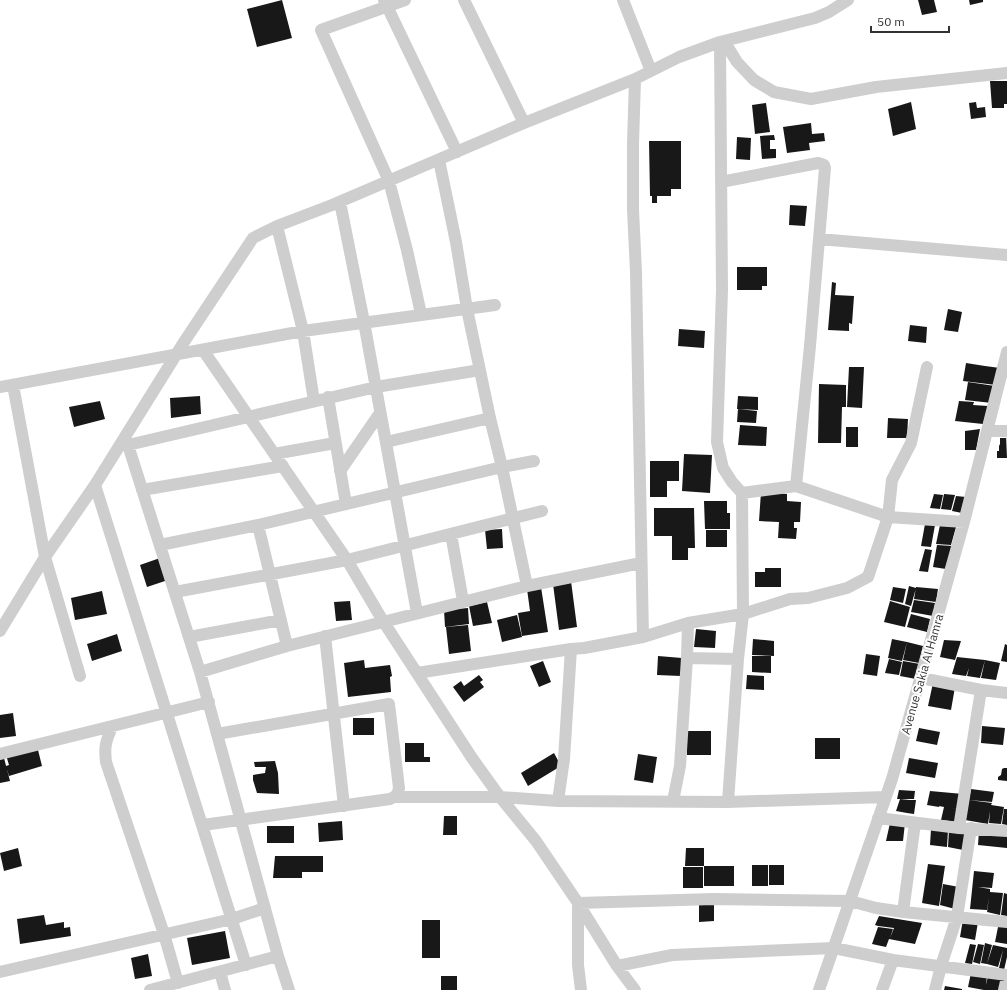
<svg xmlns="http://www.w3.org/2000/svg" width="1007" height="990" viewBox="0 0 1007 990" font-family="'IBM Plex Sans',sans-serif">
  <style>
    .building { fill: #181818 }
    .lines { fill: none; stroke-linecap: round; stroke-linejoin: round }
    .street { stroke: #cecece; stroke-width: 12 }
    .labels { text-anchor: middle; dominant-baseline: central; stroke-width: 4; stroke-linejoin: round; paint-order: stroke }
    .street-label { font-size: 12px; fill: #313131; stroke: #fff }
  </style>
  <rect width="100%" height="100%" fill="#fff"/>
  <path class="building" d="M282,0l10,38 -35,9 -10,-38z
    M918,0h16l3,12 -15,3z
    M969,0h14v2l-13,3z
    M990,81h17v23h-3v4h-12z
    M911,102l5,27 -23,7 -5,-27z
    M976,102l1,6 8,-1 1,10 -15,2 -2,-16z
    M766,103l4,29 -15,2 -3,-29z
    M811,123l1,11 12,-1 1,8 -16,2 1,7 -23,3 -4,-26z
    M774,135l1,5h-5v9h6v9l-14,1 -2,-23z
    M737,137l14,1 -1,22 -14,-1z
    M649,141h32v48h-10v7h-14v7h-5v-7h-2z
    M790,205l17,1 -2,20 -16,-1z
    M737,267h30v19h-5v4h-25z
    M832,282l4,1 -1,12 19,1 -2,28 -3,-1v8l-21,-1z
    M948,309l14,3 -4,20 -14,-2z
    M910,325l17,2 -1,16 -18,-2z
    M679,329l26,2 -1,17 -26,-2z
    M966,363l19,3 -2,13 2,-13 15,2 -4,17 -33,-4z
    M849,367h15l-2,41 -15,-1z
    M968,382l27,4 -3,17 -27,-3z
    M819,384l27,1v22h-4l-1,36h-23z
    M200,396l1,18 -30,4 -1,-20z
    M738,396l20,1v13l-21,-1z
    M100,401l5,18 -31,8 -5,-20z
    M959,401l15,1 -1,3 15,1 -5,18 -28,-3z
    M738,409l19,2 -1,12 -19,-1z
    M888,418l20,1 -1,19h-20z
    M740,425l27,2 -1,19 -28,-1z
    M846,427h12v20h-12z
    M980,429l-4,21h-11v-19z
    M1006,435l1,23h-10v-7h2v-5l1,-2v-6h6z
    M684,454l28,1 -2,38 -28,-2z
    M650,461h29v20h-12v16h-17z
    M761,492l26,2v7l14,1 -1,20h-6v6h3l-1,11 -18,-1 1,-16 -20,-1z
    M934,494l9,1 -3,14 -10,-1z
    M944,494l11,1 -4,15 -10,-1z
    M956,496l10,1 -4,16 -10,-2z
    M704,501h23v12h3v16h-25z
    M654,508h40l1,40h-7v12h-16v-24h-18z
    M925,524l10,1 -4,22 -10,-1z
    M940,525l16,2 -5,18 -15,-1z
    M502,529l1,19 -16,1 -2,-19z
    M706,530h21v17h-21z
    M937,545l16,1 -7,23 -13,-2z
    M925,549l7,1 -4,22 -9,-1z
    M160,558l8,22 -21,7 -7,-22z
    M765,568h16v19h-26v-15h10z
    M571,581l6,46 -18,3 -6,-46z
    M909,586l7,2 -5,18 -6,-2z
    M541,587l7,45 -26,4 -4,-23 12,-2 -3,-22z
    M893,587l13,2 -3,14 -13,-3z
    M916,587l22,2 -2,13 -22,-3z
    M102,591l5,23 -32,6 -4,-22z
    M914,600l21,3 -2,13 -22,-4z
    M350,601l2,19 -16,1 -2,-19z
    M890,601l20,6 -5,20 -21,-5z
    M487,602l5,21 -19,3 -4,-20z
    M468,608l1,16 -24,3 -1,-17z
    M911,614l19,5 -3,13 -20,-5z
    M517,615l5,22 -20,5 -5,-22z
    M468,625l3,26 -22,3 -3,-27z
    M696,629l20,2 -1,17 -21,-1z
    M117,634l5,17 -30,10 -5,-17z
    M753,639l21,2v15l-22,-1z
    M892,639l15,3 -5,19 -14,-3z
    M944,640l17,1 -6,19 -15,-3z
    M907,642l16,4 -4,17 -16,-3z
    M1005,644l2,1v17l-6,-1z
    M866,654l14,2 -3,20 -14,-2z
    M658,656l24,2 -1,18 -24,-1z
    M752,656h19v17l-19,-1z
    M957,657l28,3 -5,18 -13,-2 2,-8 -3,8 -14,-2z
    M889,659l13,3 -3,13 -14,-2z
    M364,660l1,8 25,-3 2,11 -2,1 1,15 -43,5 -4,-34z
    M985,660l15,3 -4,17 -15,-2z
    M543,661l8,21 -12,5 -9,-21z
    M903,661l17,3 -4,15 -16,-3z
    M479,675l4,5 -3,2 4,5 -20,15 -11,-15 8,-6 3,5z
    M747,675l17,1v14l-18,-1z
    M933,683l22,4 -4,23 -23,-4z
    M13,713l3,23 -16,2v-23z
    M353,718h21v17h-21z
    M982,726l23,2 -2,17 -22,-2z
    M919,728l21,4 -3,13 -21,-4z
    M687,731h24v24h-24z
    M815,738h25v21h-25z
    M405,743h19v14h6v5h-25z
    M37,746l5,20 -33,10 -3,-10 3,-1 -3,-10z
    M554,753l7,13 -33,20 -7,-13z
    M638,754l19,3 -4,26 -19,-3z
    M4,758l6,23 -10,2v-24z
    M909,758l29,5 -3,15 -29,-5z
    M275,761l3,12 1,21 -22,-1 -4,-13v-5l12,-2 1,-6h-11l-1,-5z
    M1004,768h3v13l-9,-1v-3l3,-2 1,-6z
    M971,789l23,3 -2,10 -23,-2z
    M899,790l16,1 -1,8h-17z
    M930,791l33,3 -3,15 -10,-1 9,1 -2,13 -16,-2 3,-13 -5,-1 2,-11 -2,12 -12,-2z
    M900,799l10,1 -3,13 -11,-2z
    M910,800h6l-2,14 -7,-1z
    M969,800l23,3 -1,2 13,2 -3,17 -12,-1 1,-12 -2,13 -23,-4z
    M1004,809h3v16l-5,-1z
    M444,816h13v19h-14z
    M342,821l1,19 -24,2 -1,-19z
    M890,823h15l-2,18h-17z
    M267,826h27v17h-27z
    M931,829l17,1 -1,17 -17,-2z
    M949,830l16,2 -2,18 -15,-3z
    M979,831l28,2v15l-29,-3z
    M18,848l4,18 -18,5 -4,-18z
    M686,848h18v18h-19z
    M275,856h48v16h-21v6h-29z
    M928,864l17,2 -6,40 -17,-3z
    M752,865h16v21h-16z
    M769,865h15v20h-15z
    M704,866h30v20h-30z
    M683,867h20v21h-20z
    M974,871l20,2 -2,15 -14,-1 12,2v3l13,1 -3,22 -13,-3 2,-15 -2,13 -17,-1z
    M943,884l16,3 -4,22 -15,-4z
    M1004,893l3,1v22l-6,-1z
    M699,903h15v18l-15,1z
    M44,915l2,10 18,-3v6l6,-1 1,9 -51,8 -3,-25z
    M879,916l43,7 -7,21 -26,-5 -3,8 -14,-3 6,-17 15,2 -3,9 4,-10 -16,-2 -3,-1z
    M963,919l15,3 -3,18 -15,-3z
    M422,920h18v38h-18z
    M999,922l8,2v20l-12,-2z
    M225,931l5,27 -38,7 -5,-27z
    M985,943l7,2 -5,19 -6,-1z
    M970,944l6,1 -4,19 -7,-1z
    M978,944l6,1 -4,19 -7,-2z
    M993,945l14,3v9l-3,13 -5,-2 4,-18 -5,17 -11,-3z
    M148,954l4,22 -17,3 -4,-21z
    M971,973l16,3 -1,9 2,-9 17,2 -3,12h-18l-16,-3z
    M441,976h16v14h-16z
    M945,986l17,3v1h-18z"/>
  <g class="lines">
    <path class="street" d="M384,0l73,152
      M405,0l-84,30 68,151 18,69 14,64
      M464,0l60,123
      M623,0l28,71
      M724,41l13,21 17,18 20,12 37,7 65,-12 131,-14
      M720,42l2,248 -5,152 6,26 9,14 10,11 1,121 -5,45 -10,143
      M635,79l-2,65v65l3,63 7,365
      M721,182l97,-19 6,2 1,3 -15,178 -14,140 92,31 76,5
      M340,202l24,120 53,291
      M277,226l26,105 11,70
      M819,239l188,16
      M203,350l144,210 36,61 89,137 28,39 36,44 42,62v62l3,25
      M13,385l32,172 35,119
      M0,387l303,-56 192,-26
      M328,397l18,107
      M987,431h20
      M125,437l3,8 72,227 87,-26 240,-60 -25,-119 -12,-49 -23,-109 -11,-67 -17,-82
      M386,442l104,-24
      M128,445l248,-58 104,-17
      M274,454l61,-11
      M340,471l40,-58
      M95,485l151,480
      M142,490l141,-24
      M742,493l54,-7
      M258,525l29,121
      M451,534l12,67
      M160,545l98,-20 244,-58 32,-6
      M527,586l114,-23
      M175,592l172,-32 195,-49
      M0,631l45,-74 50,-72 89,-143 69,-104 24,-12 55,-21 192,-82 111,-44 44,-22 41,-15 95,-24 14,-6 19,-12
      M325,636l19,170
      M189,637l92,-17
      M687,658l51,1
      M200,672l78,284 11,34
      M417,673l154,-24
      M921,678l60,12 26,3
      M112,727c-6,14 -8,19 -6,35l58,172 14,49
      M0,754l209,-52
      M395,797h105l58,4 170,1 157,-5
      M558,801l6,-42 7,-110 13,-1 59,-11 45,-14 55,-9 47,-15 18,-1 39,-10 21,-11 20,-60 4,-37 19,-37 16,-76
      M673,801l7,-35 7,-108 1,-35
      M878,818l81,10 48,3
      M203,825l187,-26c6,-2 8,-5 9,-11l-10,-84 -172,30
      M959,828l22,-138
      M903,912l12,-89
      M617,966l-39,-63 136,-4 136,2 26,7 27,4 104,10
      M0,972l232,-53 33,-11
      M220,972l5,18
      M150,990l128,-34
      M635,990l-18,-24 55,-11 162,-7 59,12 114,15
      M819,990l73,-211 72,-257 43,-170
      M882,990l11,-30
      M935,990l6,-24 16,-49 14,-89
      M1004,990l3,-13"/>
  </g>
  <g class="labels">
    <g class="street-label">
      <text transform="translate(922 674) rotate(-74)">Avenue Sakia Al Hamra</text>
    </g>
  </g>
  <path d="M871 26v6h78v-6" fill="none" stroke="#313131" stroke-width="2"/>
  <text x="877" y="26" font-size="12" fill="#313131" stroke="#ffffff" stroke-width="3" paint-order="stroke">50 m</text>
</svg>
